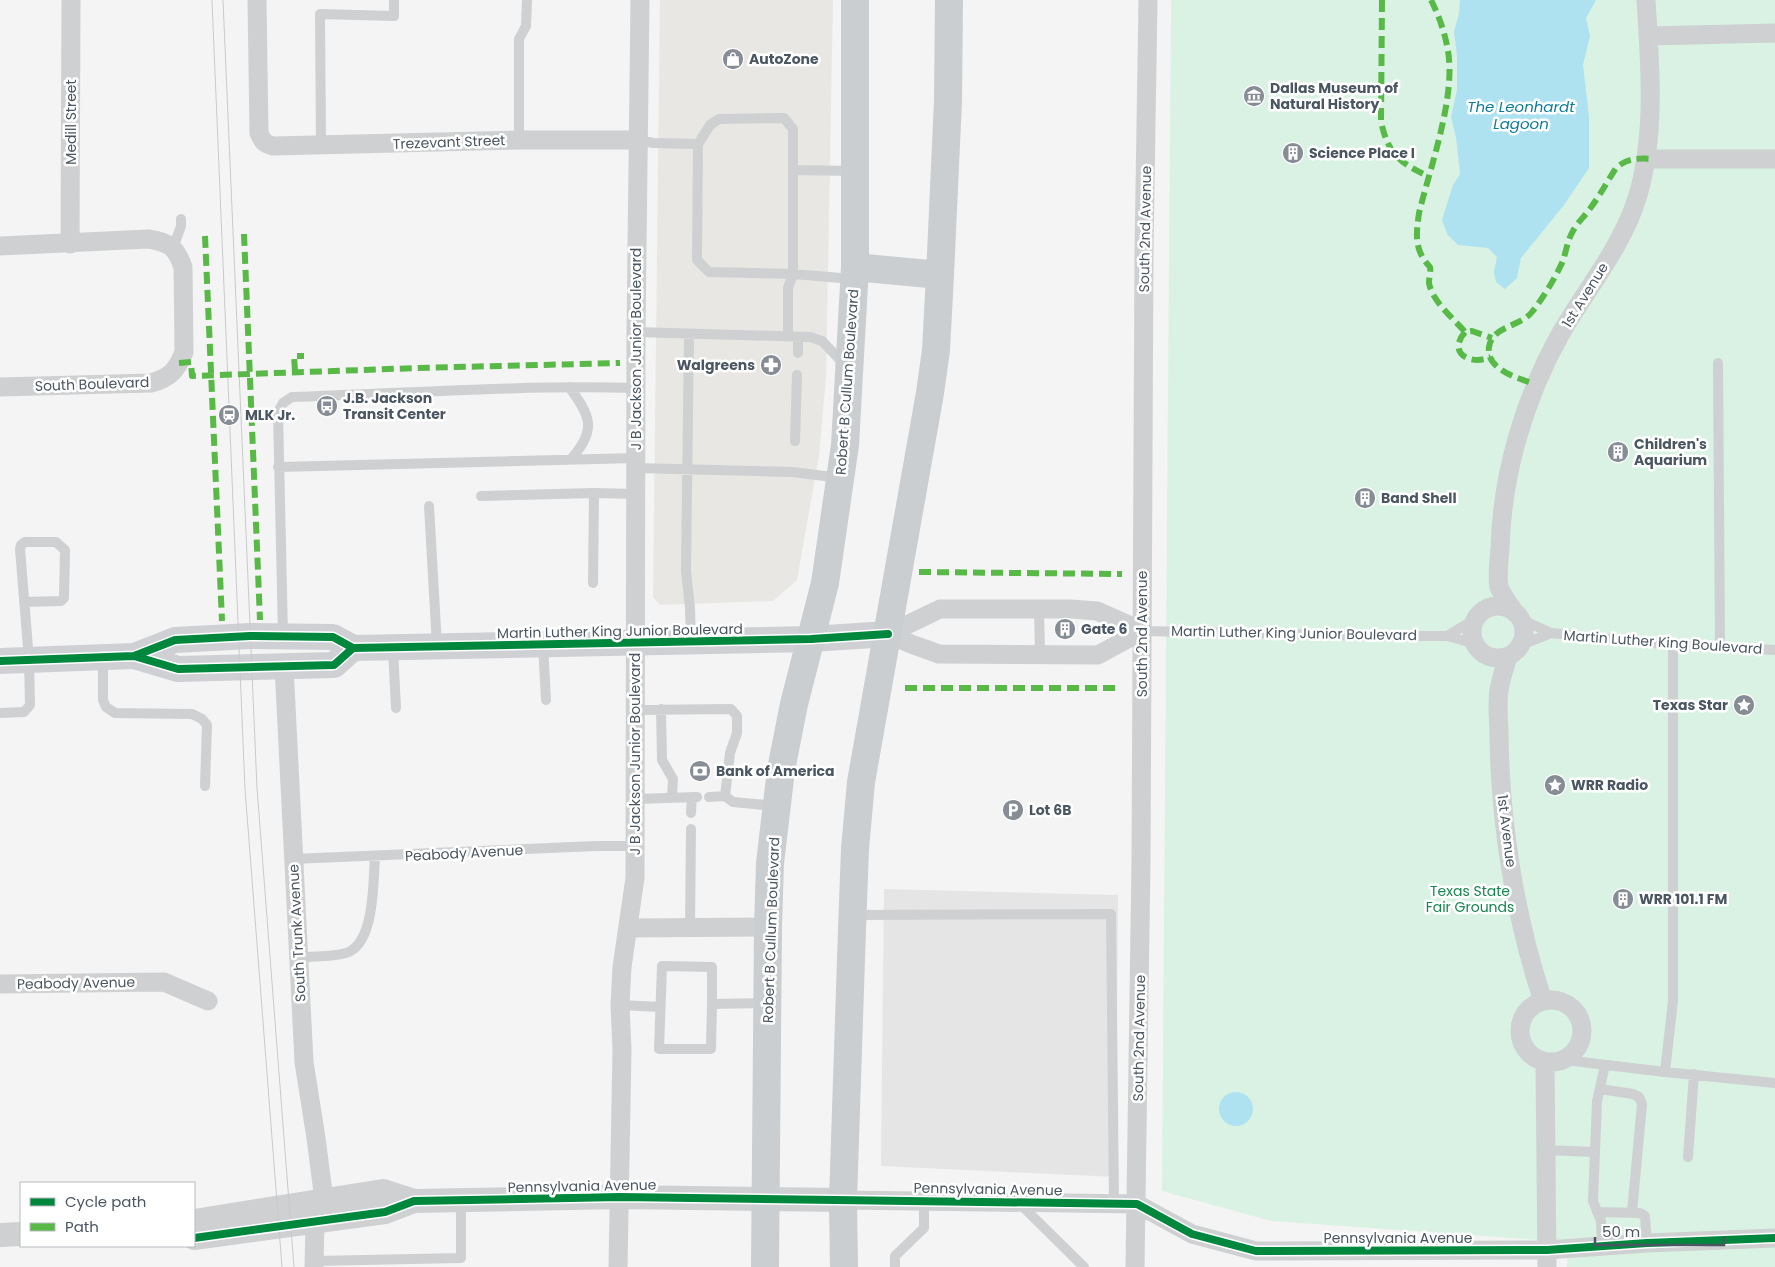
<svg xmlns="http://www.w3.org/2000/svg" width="1775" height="1267" viewBox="0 0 1775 1267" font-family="Poppins,sans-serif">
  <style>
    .commercial { fill: #e8e7e3 }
    .education { fill: #e6e5e6 }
    .green { fill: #d9f2e3 }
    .water { fill: #aee2f0 }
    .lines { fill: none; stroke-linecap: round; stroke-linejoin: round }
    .service { stroke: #ced0d2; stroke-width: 10 }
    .minor { stroke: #ced0d2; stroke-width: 19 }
    .tertiary { stroke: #ced0d2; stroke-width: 24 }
    .secondary { stroke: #ced0d4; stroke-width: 26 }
    .primary { stroke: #caced1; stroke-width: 28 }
    .tram { stroke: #c9cacc; stroke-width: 1 }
    .quiet { stroke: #58b947; stroke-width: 6; stroke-dasharray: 12 6; stroke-linecap: butt }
    .cycleway-casing { stroke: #fff; stroke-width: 11 }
    .cycleway { stroke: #00873e; stroke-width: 8 }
    .labels { text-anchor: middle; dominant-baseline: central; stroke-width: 5; stroke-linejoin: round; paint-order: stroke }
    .poi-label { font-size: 14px; font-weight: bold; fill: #4a5661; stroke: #fff; text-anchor: start }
    .street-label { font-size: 14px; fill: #4a5661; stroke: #fff }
    .park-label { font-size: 14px; fill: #17864f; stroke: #fff }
    .water-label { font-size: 15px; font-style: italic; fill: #0c7c9b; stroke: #fff }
  </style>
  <rect width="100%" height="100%" fill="#f4f4f4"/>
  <path class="commercial" d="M660,0h173l-7,377 -7,79 -22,124 -24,21 -113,4 -7,-8z"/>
  <path class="education" d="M884,889l234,6 -2,282 -235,-11z"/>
  <path class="green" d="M1171,0h604v1267h-208l1,-25 -297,-21 -109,-30z"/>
  <path class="water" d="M1460,0h136l-10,18 4,18 -7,29 6,52v51l-25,37 -43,53 -4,20 -12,11 -9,-7 -2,-10 3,-15 -9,-9 -30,-3 -11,-11 -5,-14 11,-35 7,-11 -4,-37 -5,-20 6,-27v-34l-3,-25 5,-17z
    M1219 1109a17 17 0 1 1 34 0a17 17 0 1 1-34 0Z"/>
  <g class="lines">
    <path class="service" d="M519,140v-101l7,-13 1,-26
      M638,140l16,3 44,1
      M321,145l-1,-131 74,2v-16
      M793,170v104l-84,-2 -12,-12 1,-116 12,-19 9,-6 65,-1 9,11v41l62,1
      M173,248l8,-22v-7
      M636,332l174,5 12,4 23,24
      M689,334l-3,237 4,37 1,33
      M788,336v-48l5,-14 60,5
      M798,353v-16
      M1718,363l2,284
      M569,387c22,29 28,43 2,72
      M795,441l2,-66
      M278,467l358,-9
      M636,468l157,4 47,6
      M481,496l113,-3 42,1
      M429,506l8,140
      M593,583l1,-90
      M1039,610l1,44
      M1520,619l31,14 122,12 102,5
      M1142,631l234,5h71l29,8
      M283,635l-5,-223 5,-9 9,-6c115,-4 229,-12 344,-9
      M1447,636l30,-18
      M543,645l3,55
      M1521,645l30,-12
      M393,649l3,59
      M103,659v41l3,7 9,6 77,1 10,5 5,6 -2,61
      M661,709l1,51 11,19 -1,19
      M636,710l95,-1 6,7v17l-7,20 -5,43 8,6 43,4
      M0,713l24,-1 6,-7 -1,-45 -9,-111 1,-4 4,-3h31l9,8 -1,48 -3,3 -37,1
      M709,797l16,-1
      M636,799l61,-2
      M691,813l1,-16
      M293,859l303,-13h39
      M853,915l258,-1 3,290
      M690,928l1,-99
      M299,958c14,-2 34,-1 47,-5 29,-9 27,-71 29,-96
      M712,1004l-1,45h-52l3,-83 50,1v37l54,-1
      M620,1005l40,2
      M1565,1060l100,12 8,-71v-356
      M1665,1072l110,11
      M1600,1089l33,5 6,3 3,7 -10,108
      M1545,1150l49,2
      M1688,1157l6,-83
      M1019,1203l65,64
      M1597,1212l43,1 5,3 2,27
      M1602,1245l-1,-24 -8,-20 4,-100 8,-36
      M315,1261l146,-3v-58
      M895,1267v-11l29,-28v-27"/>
    <path class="minor" d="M257,0l2,133c3,8 6,11 14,13l246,-6h119
      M1648,36l127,-3
      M1653,159h122
      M70,244l1,-244
      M0,246l148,-7c21,3 28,8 35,28l1,85c-7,18 -14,26 -33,31l-151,4
      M1472 632a26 26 0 1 1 52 0a26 26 0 1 1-52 0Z
      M1515,613c-5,-8 -13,-18 -16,-26 -2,-9 0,-28 1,-38 2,-75 24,-150 61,-216 26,-45 62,-87 77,-138 18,-62 12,-131 8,-195
      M888,634l23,10 28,10 159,1 44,-24
      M888,634l52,-25h131l26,2 45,20
      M1508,656c-3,10 -6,20 -8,29 -4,16 -1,34 -1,50 1,88 16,182 44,266
      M284,666l20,396 12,76 8,62
      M628,928l140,-1
      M0,984l164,-2 44,19
      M1520 1031a31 31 0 1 1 62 0a31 31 0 1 1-62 0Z
      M1545,1062l2,205
      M843,1200l294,4 55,30 64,17 291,-1 100,-7 128,-5
      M314,1267l1,-45
      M618,1267l4,-218 -2,-44 2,-38 13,-89 1,-546 4,-332
      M1135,1267l6,-406 3,-611 4,-250"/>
    <path class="tertiary" d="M194,1221l189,-30 31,10
      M0,1235l21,-1
      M194,1238l191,-26 29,-11 206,-4 223,3"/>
    <path class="secondary" d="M134,656l41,-16 75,-4 83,1 20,11 458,-9 77,-5
      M0,661l134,-5 44,13 156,-4 19,-17"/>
    <path class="primary" d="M855,267l85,8
      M765,1267l3,-340 2,-64 11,-93 13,-66 31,-121 20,-138 10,-178v-267
      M844,1267l-1,-67 9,-271 3,-80 6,-67 69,-389 6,-43 4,-75 8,-174 1,-101"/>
    <path class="tram" d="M212,0l33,789 37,478
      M223,0l34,788 37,479"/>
    <path class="quiet" d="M1382,0l-1,122c7,31 18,41 47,54
      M1431,0c8,16 14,33 17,51 8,46 -18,117 -29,162 -3,22 -5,37 11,54 1,5 -1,10 -1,16 3,18 24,35 36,49l7,-1 20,7
      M244,234l16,386
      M205,236l17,385
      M1465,332c-18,21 5,34 26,25
      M179,363l12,-1 1,14 226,-8 202,-5
      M295,371l-1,-15h10
      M1529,382c-15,-5 -43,-14 -40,-35 3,-21 31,-20 43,-35 11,-14 22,-32 30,-49 4,-10 5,-22 11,-32 4,-8 11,-14 16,-21 10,-13 18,-28 27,-42 11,-10 22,-10 37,-9
      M919,572l203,2
      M905,688h216"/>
    <g class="cycleway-casing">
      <path id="cycleway" d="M134,656l41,-16 75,-4 83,1 20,11 458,-9 77,-5
        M0,661l134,-5 44,13 156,-4 19,-17
        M194,1238l191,-26 29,-11 206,-4 517,7 55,30 64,17 291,-1 100,-7 128,-5"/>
    </g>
    <use href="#cycleway" class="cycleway"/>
  </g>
  <defs>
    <g id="shop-disc" transform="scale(1.125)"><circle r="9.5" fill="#868d94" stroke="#fff"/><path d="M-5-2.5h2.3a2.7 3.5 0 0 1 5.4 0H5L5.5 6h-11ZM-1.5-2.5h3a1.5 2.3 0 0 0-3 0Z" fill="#fff"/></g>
    <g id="museum-disc" transform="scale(1.125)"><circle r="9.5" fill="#868d94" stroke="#fff"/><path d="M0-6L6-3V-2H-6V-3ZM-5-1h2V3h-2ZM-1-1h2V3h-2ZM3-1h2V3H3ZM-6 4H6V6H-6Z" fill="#fff"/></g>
    <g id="building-disc" transform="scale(1.125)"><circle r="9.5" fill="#868d94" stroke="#fff"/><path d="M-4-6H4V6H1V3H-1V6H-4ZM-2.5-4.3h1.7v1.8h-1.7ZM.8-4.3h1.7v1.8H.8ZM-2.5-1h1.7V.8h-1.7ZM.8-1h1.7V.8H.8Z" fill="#fff"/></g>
    <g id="pharmacy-disc" transform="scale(1.125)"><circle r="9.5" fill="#868d94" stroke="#fff"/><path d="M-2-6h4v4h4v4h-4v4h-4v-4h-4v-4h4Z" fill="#fff"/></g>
    <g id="bus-disc" transform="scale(1.125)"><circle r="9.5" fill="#868d94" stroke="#fff"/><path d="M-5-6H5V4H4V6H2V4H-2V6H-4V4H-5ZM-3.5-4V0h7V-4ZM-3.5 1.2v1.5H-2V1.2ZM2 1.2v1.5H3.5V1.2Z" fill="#fff"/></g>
    <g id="station-disc" transform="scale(1.125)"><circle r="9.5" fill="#868d94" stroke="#fff"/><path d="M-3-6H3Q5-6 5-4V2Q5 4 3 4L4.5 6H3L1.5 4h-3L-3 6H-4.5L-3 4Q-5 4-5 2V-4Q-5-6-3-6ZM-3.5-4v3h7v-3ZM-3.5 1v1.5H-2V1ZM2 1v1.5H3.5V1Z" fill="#fff"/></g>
    <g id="sight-disc" transform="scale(1.125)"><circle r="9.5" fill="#868d94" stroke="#fff"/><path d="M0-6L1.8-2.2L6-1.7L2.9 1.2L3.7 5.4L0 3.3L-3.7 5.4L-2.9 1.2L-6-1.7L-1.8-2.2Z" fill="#fff"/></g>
    <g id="bank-disc" transform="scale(1.125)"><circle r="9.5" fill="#868d94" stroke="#fff"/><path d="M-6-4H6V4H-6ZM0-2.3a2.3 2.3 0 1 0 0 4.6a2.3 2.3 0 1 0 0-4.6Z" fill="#fff"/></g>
    <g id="parking-disc" transform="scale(1.125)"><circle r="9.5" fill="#868d94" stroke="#fff"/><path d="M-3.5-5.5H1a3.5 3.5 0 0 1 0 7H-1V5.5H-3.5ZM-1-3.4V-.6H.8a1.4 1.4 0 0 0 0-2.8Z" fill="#fff"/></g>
  </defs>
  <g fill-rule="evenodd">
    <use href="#shop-disc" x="733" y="59"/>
    <use href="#museum-disc" x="1254" y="96"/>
    <use href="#building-disc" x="1293" y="153"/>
    <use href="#pharmacy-disc" x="771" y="365"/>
    <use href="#bus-disc" x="327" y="406"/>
    <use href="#station-disc" x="229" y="415"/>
    <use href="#building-disc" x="1618" y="452"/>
    <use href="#building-disc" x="1365" y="498"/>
    <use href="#building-disc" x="1065" y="629"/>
    <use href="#sight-disc" x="1744" y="705"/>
    <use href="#bank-disc" x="700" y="771"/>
    <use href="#sight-disc" x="1555" y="785"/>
    <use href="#parking-disc" x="1013" y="810"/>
    <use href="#building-disc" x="1623" y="899"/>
  </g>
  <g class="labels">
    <g class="poi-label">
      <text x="749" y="59">AutoZone</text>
      <text x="1270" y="88">Dallas Museum of<tspan x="1270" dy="16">Natural History</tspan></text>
      <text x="1309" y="153">Science Place I</text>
      <text x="755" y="365" text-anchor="end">Walgreens</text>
      <text x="343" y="398">J.B. Jackson<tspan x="343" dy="16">Transit Center</tspan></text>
      <text x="245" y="415">MLK Jr.</text>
      <text x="1634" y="444">Children's<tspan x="1634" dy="16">Aquarium</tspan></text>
      <text x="1381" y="498">Band Shell</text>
      <text x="1081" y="629">Gate 6</text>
      <text x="1728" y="705" text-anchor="end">Texas Star</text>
      <text x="716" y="771">Bank of America</text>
      <text x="1571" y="785">WRR Radio</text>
      <text x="1029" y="810">Lot 6B</text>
      <text x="1639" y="899">WRR 101.1 FM</text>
    </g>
    <g class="street-label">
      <text transform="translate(71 122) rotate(-90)">Medill Street</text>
      <text transform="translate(449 142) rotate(-2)">Trezevant Street</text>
      <text transform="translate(1145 229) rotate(-89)">South 2nd Avenue</text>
      <text transform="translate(1585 295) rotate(-58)">1st Avenue</text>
      <text transform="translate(636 349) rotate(-90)">J B Jackson Junior Boulevard</text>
      <text transform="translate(847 382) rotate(-86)">Robert B Cullum Boulevard</text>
      <text transform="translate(92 384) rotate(-2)">South Boulevard</text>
      <text transform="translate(620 631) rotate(-1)">Martin Luther King Junior Boulevard</text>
      <text transform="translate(1294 633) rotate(1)">Martin Luther King Junior Boulevard</text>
      <text transform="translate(1142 634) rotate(-90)">South 2nd Avenue</text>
      <text transform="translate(1663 642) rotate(4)">Martin Luther King Boulevard</text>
      <text transform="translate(635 754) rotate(-90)">J B Jackson Junior Boulevard</text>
      <text transform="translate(1507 831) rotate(83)">1st Avenue</text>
      <text transform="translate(464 853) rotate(-3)">Peabody Avenue</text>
      <text transform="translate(771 930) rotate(-88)">Robert B Cullum Boulevard</text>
      <text transform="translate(297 933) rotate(-93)">South Trunk Avenue</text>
      <text transform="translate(76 983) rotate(-1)">Peabody Avenue</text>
      <text transform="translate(1139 1038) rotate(-89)">South 2nd Avenue</text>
      <text transform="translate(582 1186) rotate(-1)">Pennsylvania Avenue</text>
      <text transform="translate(988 1189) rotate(1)">Pennsylvania Avenue</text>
      <text x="1398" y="1238">Pennsylvania Avenue</text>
    </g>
    <g class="park-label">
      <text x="1470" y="891">Texas State<tspan x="1470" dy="16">Fair Grounds</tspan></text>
    </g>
    <g class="water-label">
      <text x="1521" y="106">The Leonhardt<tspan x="1521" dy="17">Lagoon</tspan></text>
    </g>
  </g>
  <rect x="20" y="1182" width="175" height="65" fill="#ffffff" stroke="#b7bbc0"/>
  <rect x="30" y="1198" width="25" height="8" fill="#00873e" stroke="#b7bbc0"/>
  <text x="65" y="1207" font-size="15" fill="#4a5661">Cycle path</text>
  <rect x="30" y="1223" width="25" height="8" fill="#58b947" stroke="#b7bbc0"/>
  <text x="65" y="1232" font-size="15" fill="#4a5661">Path</text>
  <path d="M1595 1237v8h129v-8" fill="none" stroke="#4a5661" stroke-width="2.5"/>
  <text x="1602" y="1237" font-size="15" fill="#4a5661" stroke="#ffffff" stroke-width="4" paint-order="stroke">50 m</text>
</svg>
